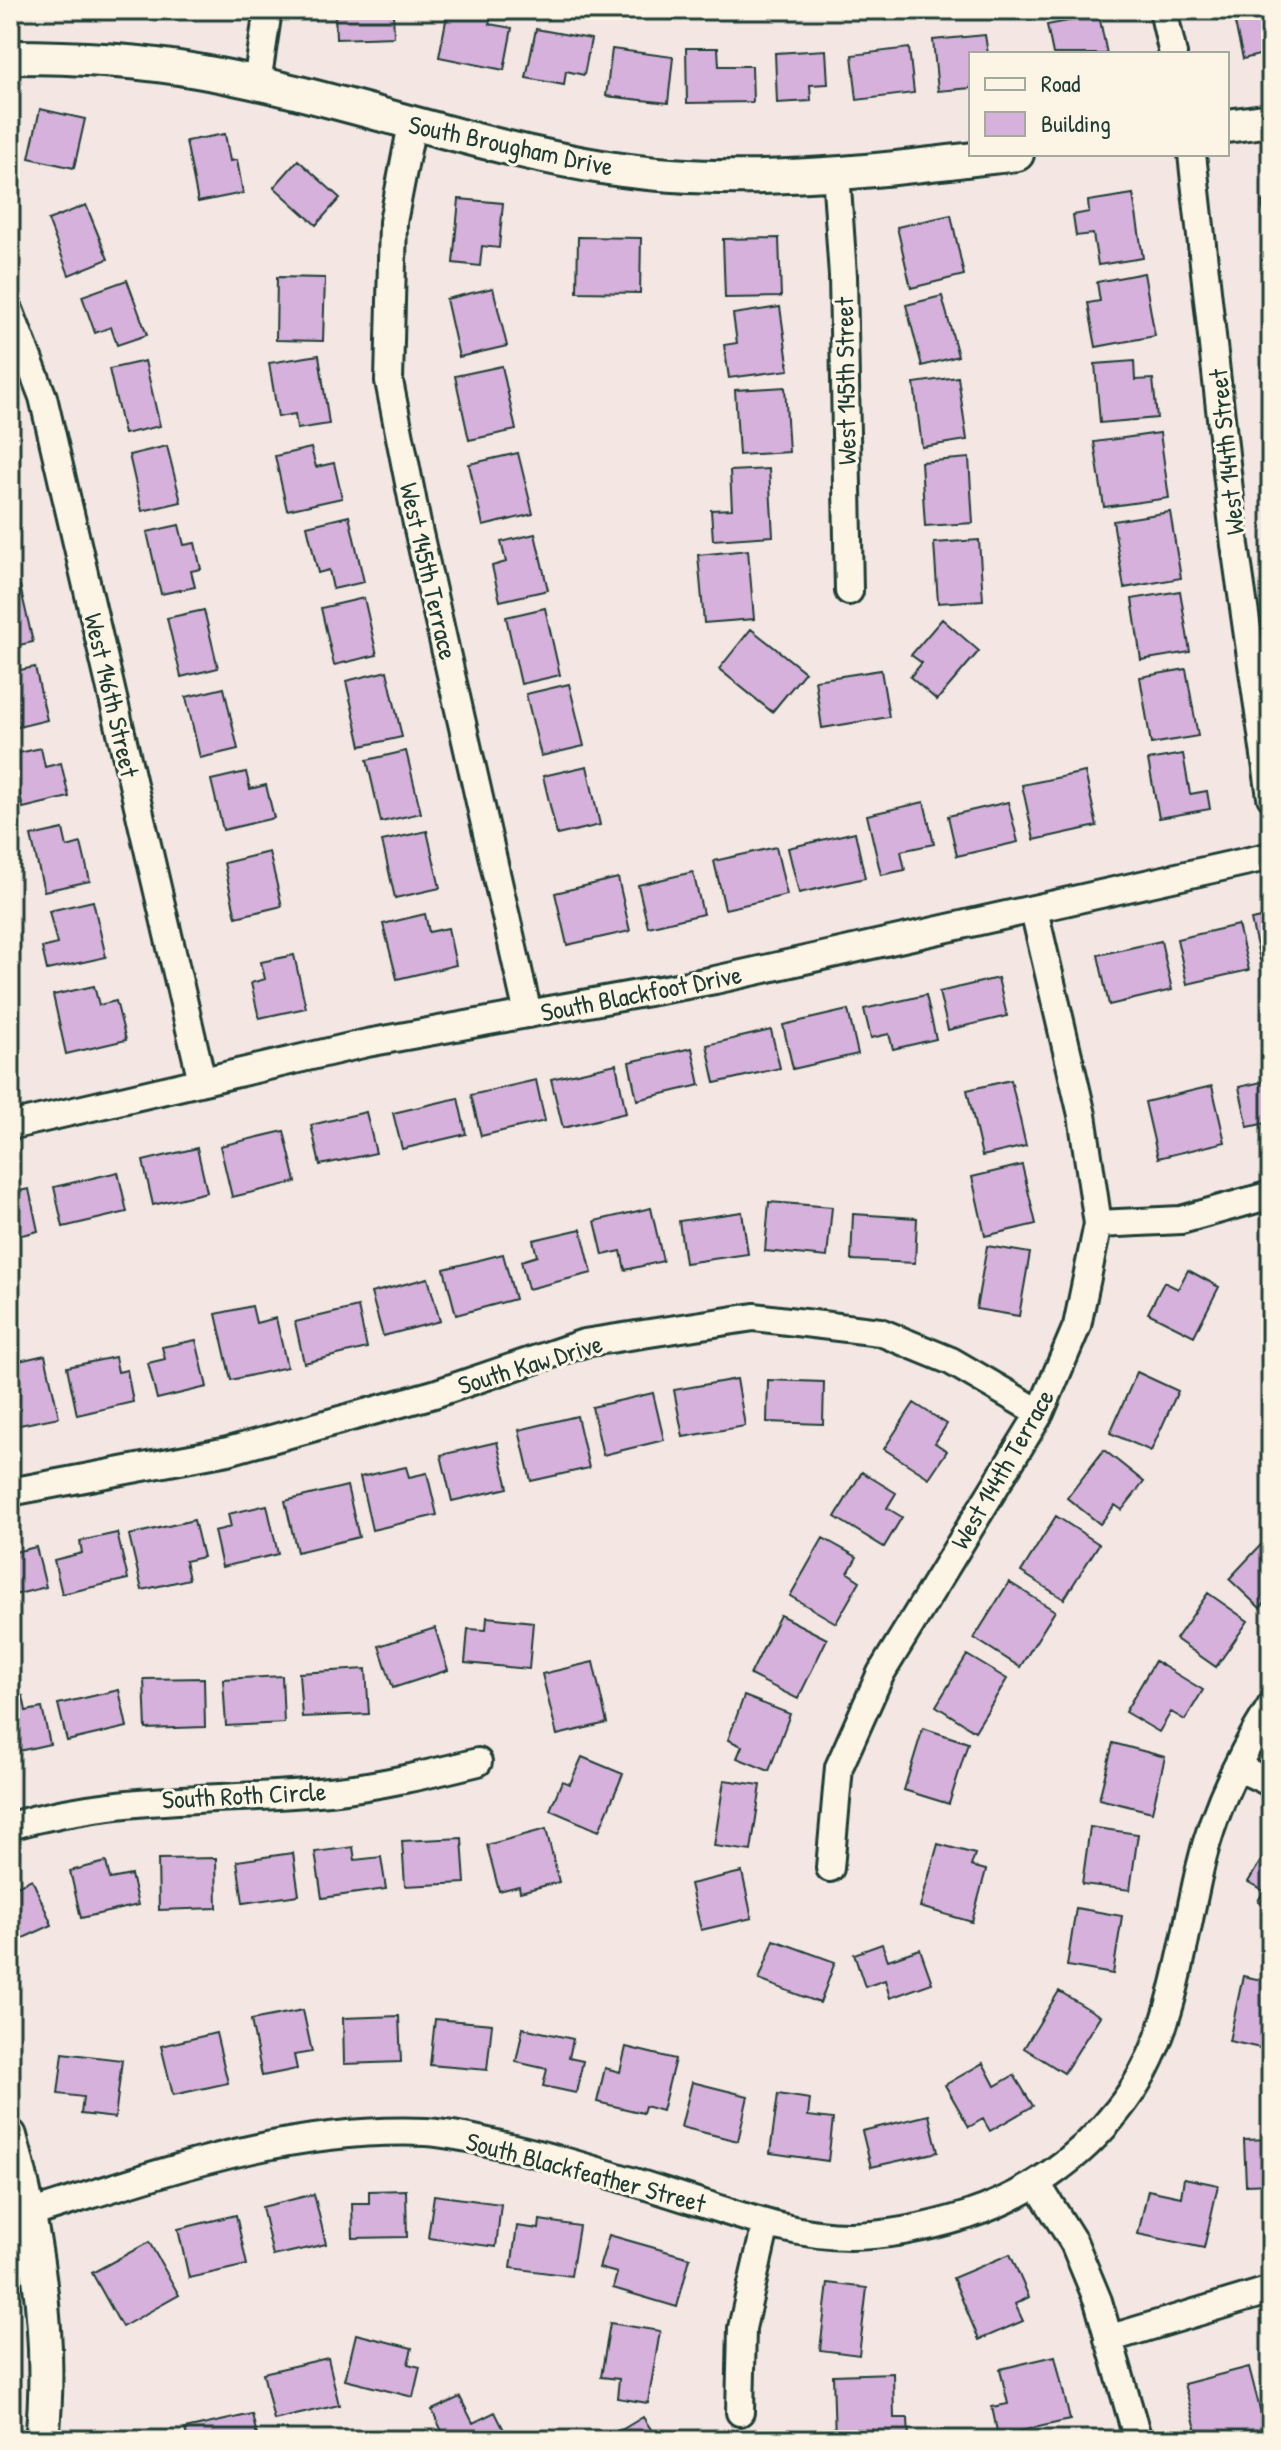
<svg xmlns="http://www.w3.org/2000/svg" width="1281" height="2450" viewBox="0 0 1281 2450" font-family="'Patrick Hand',sans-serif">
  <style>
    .building { fill: #d6b1db; stroke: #1f3d34; stroke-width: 2 }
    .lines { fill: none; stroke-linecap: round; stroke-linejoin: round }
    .minor-casing { stroke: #1f3d34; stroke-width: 32 }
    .tertiary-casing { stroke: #1f3d34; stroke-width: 38 }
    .minor { stroke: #fcf5e5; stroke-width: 26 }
    .tertiary { stroke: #fcf5e5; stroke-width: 32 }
    .labels { text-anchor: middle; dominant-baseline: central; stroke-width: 6; stroke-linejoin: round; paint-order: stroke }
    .street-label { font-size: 26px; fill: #1f3d34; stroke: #fcf5e5 }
  </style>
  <rect width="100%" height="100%" fill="#f4e7e3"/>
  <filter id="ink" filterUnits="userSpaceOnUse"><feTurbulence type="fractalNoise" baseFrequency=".0125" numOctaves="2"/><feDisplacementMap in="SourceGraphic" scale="16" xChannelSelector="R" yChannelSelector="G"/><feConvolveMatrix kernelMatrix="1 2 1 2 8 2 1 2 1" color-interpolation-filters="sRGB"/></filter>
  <g filter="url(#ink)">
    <path class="building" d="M335,10h58l1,27 -58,2z
      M448,10h44l-3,14 23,4 -8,42 -65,-13z
      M1232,10h39v42l-28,7z
      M1099,15l8,39h-54l-6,-29z
      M536,29l55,10 -7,36 -18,-4 -2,14 -38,-7z
      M985,35l3,19h-17v34l-33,3 -5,-51z
      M686,48h32l1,18h33l1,36 -66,1z
      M909,48l5,45 -57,7 -5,-45z
      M612,49l61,8 -5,46 -62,-7z
      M826,50l2,34 -18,1 1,16 -34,2 -2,-50z
      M40,109l45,10 -11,49 -45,-10z
      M225,134l5,27 7,-1 6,33 -45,9 -12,-61z
      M298,160l42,38 -24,27 -42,-38z
      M1133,194l10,64 -45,7 -5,-31 -17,2 -3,-21 16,-3 -1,-11z
      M459,199l44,4 -4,45 -17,-2 -2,20 -27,-3z
      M1271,201v31l-4,1 -5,-31z
      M86,205l22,54 -39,16 -21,-55z
      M951,215l13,60 -53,13 -14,-61z
      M578,237l63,1 -1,55 -63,-1z
      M779,238l2,59 -56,1 -2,-59z
      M1144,273l11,63 -59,11 -8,-44 12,-2 -3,-19z
      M277,277l48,1 -2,63 -47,-1z
      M127,280l20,55 -30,10 -6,-18 -16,6 -13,-37z
      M493,288l14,58 -48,11 -13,-58z
      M942,296l16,60 -36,10 -16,-61z
      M780,307l9,63 -60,8 -5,-33 13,-2 -4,-29z
      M319,355l10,69 -32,5 -2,-15 -17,3 -9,-54z
      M145,361l15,65 -36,8 -15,-65z
      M1134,361l1,19 18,-1 4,39 -57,5 -5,-59z
      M502,366l14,64 -47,10 -14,-64z
      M958,377l9,63 -45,7 -8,-64z
      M785,387l4,65 -50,3 -4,-65z
      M1160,433l9,65 -65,9 -10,-65z
      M167,446l14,56 -39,9 -13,-56z
      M311,448l5,19 18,-4 8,35 -55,12 -12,-54z
      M518,453l15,61 -50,12 -14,-62z
      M969,458l4,65 -48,3 -4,-64z
      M769,469l4,67 -60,4 -2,-30 21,-1 -2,-38z
      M1170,512l11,66 -57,10 -11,-67z
      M349,516l15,66 -31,7 -4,-19 -11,3 -11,-47z
      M179,525l5,20 11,-2 6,26 -10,2 4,16 -34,7 -14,-62z
      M535,534l13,56 -48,11 -8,-35 14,-4 -5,-20z
      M979,540l4,60 -45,3 -4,-60z
      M748,550l6,69 -50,4 -6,-68z
      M20,586l13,56 -23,5v-59z
      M1180,591l10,61 -49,8 -9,-61z
      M364,598l13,57 -43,10 -13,-57z
      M545,608l15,67 -39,9 -15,-67z
      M204,610l14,58 -37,9 -14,-59z
      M942,619l37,32 -42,49 -27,-23 12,-14 -11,-8z
      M751,629l54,43 -33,40 -53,-43z
      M35,667l12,53 -37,9v-57z
      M1186,669l12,67 -47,8 -11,-67z
      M881,670l8,47 -67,11 -7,-48z
      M387,671l15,66 -41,9 -15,-65z
      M569,684l15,62 -43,10 -15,-62z
      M224,688l14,61 -38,9 -14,-61z
      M41,748l4,19 16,-4 8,34 -46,11 -13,-53z
      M406,751l15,62 -40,9 -14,-62z
      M1183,754l7,40 17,-3 3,18 -51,9 -11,-58z
      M587,766l13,59 -43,10 -14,-59z
      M246,772l4,17 16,-4 8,33 -51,12 -12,-50z
      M1085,772l12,54 -63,14 -12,-55z
      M924,802l10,42 -33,7 4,19 -24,5 -14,-60z
      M1008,802l10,40 -61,14 -9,-40z
      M63,829l4,18 14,-4 9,38 -46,10 -13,-55z
      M427,831l13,57 -45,10 -13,-57z
      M855,832l10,46 -66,15 -11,-45z
      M776,847l11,48 -62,14 -11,-48z
      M269,852l13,54 -46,11 -12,-54z
      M693,872l10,42 -55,13 -10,-42z
      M618,878l12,53 -63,14 -12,-52z
      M93,901l13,56 -59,13 -5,-22 15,-4 -8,-33z
      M425,914l4,18 19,-4 8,37 -59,14 -14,-55z
      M1271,916v41l-11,3 -9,-40z
      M1238,925l11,45 -62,14 -10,-45z
      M1161,941l11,49 -63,15 -11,-50z
      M294,955l12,53 -47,10 -8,-35 14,-4 -4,-17z
      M998,978l9,38 -59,14 -9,-38z
      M94,986l5,19 17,-4 10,39 -60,14 -13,-59z
      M926,995l10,44 -43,10 -4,-15 -18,4 -7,-29z
      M848,1010l10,44 -65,15 -10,-44z
      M771,1030l9,38 -65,15 -8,-38z
      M692,1048l8,37 -63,15 -8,-38z
      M616,1064l10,49 -63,15 -12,-49z
      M536,1080l9,41 -64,15 -10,-41z
      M1011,1080l15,66 -44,10 -15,-66z
      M1271,1080v42l-23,5 -9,-40z
      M1212,1086l13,56 -67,16 -13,-56z
      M458,1098l8,36 -64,15 -9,-36z
      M366,1112l10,41 -56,12 -9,-40z
      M284,1131l12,51 -64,15 -12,-51z
      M197,1148l10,44 -54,13 -10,-44z
      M1022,1165l14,59 -51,12 -13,-59z
      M118,1172l9,40 -64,15 -9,-40z
      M29,1189l9,42 -28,7v-45z
      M769,1202l63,5 -5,50 -62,-6z
      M651,1208l12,53 -38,9 -4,-19 -18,4 -8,-34z
      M742,1212l6,42 -63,9 -6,-42z
      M853,1214l64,4 -2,45 -64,-3z
      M581,1229l11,44 -64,16 -7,-28 16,-5 -4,-16z
      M987,1246l43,7 -11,63 -43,-7z
      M503,1254l12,45 -59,16 -12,-46z
      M1188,1270l31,17 -25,49 -46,-23 16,-31 14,7z
      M428,1278l12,43 -57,15 -12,-43z
      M252,1306l4,17 20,-5 11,49 -56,13 -15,-66z
      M358,1307l9,41 -63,15 -9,-41z
      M196,1340l11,47 -50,12 -9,-36 17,-4 -3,-12z
      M45,1355l14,62 -49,10v-64z
      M115,1357l3,15 9,-2 6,32 -56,13 -10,-48z
      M1137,1372l41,19 -27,60 -41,-18z
      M737,1379l8,47 -62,11 -9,-47z
      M768,1380l56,2 -1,42 -56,-2z
      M653,1393l11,47 -61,15 -11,-48z
      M914,1403l33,21 -12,19 12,8 -18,27 -45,-29z
      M577,1416l12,52 -58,13 -12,-51z
      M497,1442l11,46 -56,13 -11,-46z
      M1104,1450l40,32 -22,28 -7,-5 -15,19 -33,-26z
      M406,1467l3,10 18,-4 10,42 -65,15 -12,-53z
      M862,1472l34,21 -9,15 15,9 -18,30 -49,-30z
      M347,1486l12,51 -62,15 -12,-51z
      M267,1505l11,49 -56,13 -8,-36 17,-4 -3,-13z
      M1056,1516l43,28 -35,55 -43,-27z
      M194,1520l9,37 -18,4 4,18 -47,11 -13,-55z
      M117,1533l11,46 -66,15 -8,-34 28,-7 -2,-12z
      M1271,1534v62l-11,12 -31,-29z
      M823,1538l34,19 -9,16 12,8 -24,42 -46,-27z
      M36,1547l10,40 -36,9v-43z
      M1009,1582l46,29 -35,56 -46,-29z
      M1208,1593l40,28 -32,46 -40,-28z
      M780,1615l47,24 -29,60 -48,-24z
      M487,1617l46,5 -4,47 -64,-6 3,-34 18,1z
      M435,1628l13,42 -55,18 -14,-42z
      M967,1655l40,24 -32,52 -39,-25z
      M1155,1661l48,29 -18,30 -14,-8 -12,20 -34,-20z
      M593,1662l14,61 -50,12 -15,-61z
      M366,1669l3,45 -67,3 -3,-44z
      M282,1676l2,47 -58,3 -3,-47z
      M204,1678l1,49 -59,2 -2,-50z
      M119,1690l8,37 -60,14 -9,-37z
      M23,1696l3,15 16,-3 8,36 -40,9v-54z
      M744,1696l46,18 -21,57 -32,-13 5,-12 -14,-6z
      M923,1728l45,15 -19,61 -45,-14z
      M1113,1743l52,14 -13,55 -53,-13z
      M582,1757l41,17 -24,57 -49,-21 12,-29 8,3z
      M724,1780l37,5 -10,66 -37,-5z
      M1090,1827l48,7 -8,56 -48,-6z
      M546,1829l13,53 -39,10 -1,-6 -20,5 -12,-46z
      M462,1838l3,45 -60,3 -3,-45z
      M938,1844l37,10 -4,12 15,4 -14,52 -52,-15z
      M353,1847l2,13 26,-3 5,32 -64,9 -7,-46z
      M1269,1847l2,1v61l-13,-8 6,-10 -16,-9z
      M293,1853l6,42 -56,8 -6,-42z
      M216,1858l1,50 -58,2 -1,-51z
      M106,1862l4,17 21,-4 7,30 -57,13 -11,-47z
      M742,1872l10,46 -51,12 -11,-46z
      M32,1879l20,46 -42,19v-55z
      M1076,1908l46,8 -9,58 -46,-8z
      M774,1940l61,22 -15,41 -61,-23z
      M882,1944l6,16 32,-11 12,34 -42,15 -5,-18 -20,7 -11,-33z
      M1243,1976l28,6 -2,68 -40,-9z
      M1059,1991l41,25 -36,57 -40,-25z
      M303,2010l9,42 -18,3 3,14 -35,7 -11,-56z
      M399,2016l2,46 -57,2 -1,-46z
      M435,2019l57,5 -5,46 -57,-5z
      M523,2028l50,11 -4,19 14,3 -7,32 -33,-7 4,-17 -31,-7z
      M216,2033l12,50 -55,12 -12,-49z
      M626,2047l49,12 -13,52 -17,-5 -2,7 -46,-11 8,-34 15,4z
      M63,2053l59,7 -7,58 -34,-4 2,-17 -25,-3z
      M983,2063l12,23 19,-11 19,31 -43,25 -7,-12 -14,8 -24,-42z
      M692,2082l56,14 -10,45 -57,-14z
      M778,2094l32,5 -2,17 25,3 -5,42 -58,-8z
      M929,2115l9,37 -67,15 -9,-36z
      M1271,2139v45l-25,1 -2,-45z
      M1184,2178l34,7 -14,63 -66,-14 10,-44 33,7z
      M406,2190l1,47 -54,1 -1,-35h17v-12z
      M314,2194l12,50 -53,12 -11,-49z
      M434,2195l67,9 -5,43 -68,-9z
      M236,2215l11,50 -58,13 -11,-49z
      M540,2220l39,6 -8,50 -60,-8 6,-42 22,3z
      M609,2235l81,23 -13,49 -64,-19 4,-15 -18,-5z
      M149,2242l30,53 -57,32 -30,-54z
      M1010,2254l19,43 -14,7 8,17 -44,19 -26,-62z
      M828,2283l39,5 -8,67 -39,-5z
      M610,2323l50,8 -12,72 -31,-5 2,-19 -18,-2z
      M356,2334l56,14 -4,16 12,3 -7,30 -68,-17z
      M1055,2356l15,64 -72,16 -6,-29 16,-3 -8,-35z
      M328,2358l11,47 -65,15 -11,-47z
      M1249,2367l16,62 -45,11h-21l-15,-56z
      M893,2373l1,45h14l1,21 -74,1 -2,-65z
      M460,2397l13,26 22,-11 14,28h-63l-14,-30z
      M252,2414l6,26h-70l-3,-11z
      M643,2417l15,23h-53z"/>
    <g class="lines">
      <g class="minor-casing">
        <path id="minor" d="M1163,10l10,44
          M257,83l11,-73
          M412,124l-19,98 -4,159 29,148 110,485
          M1192,154l43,391 36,252
          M836,172l7,104 6,315
          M10,312l33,85 159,684
          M10,1126l357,-83 348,-63 556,-124
          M1098,1224l83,-4 90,-25
          M10,1492l218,-41 206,-57 150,-51 170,-26 126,15 71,29 89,52
          M1237,1767l34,16
          M10,1826c109,-32 208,-24 319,-35 51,-5 100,-17 149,-29
          M830,1868l9,-101 42,-94 159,-260 37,-87 21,-102 -16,-109 -48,-205
          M1037,2184l37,59 24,58 40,139
          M10,2220c139,-42 269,-94 416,-88 32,2 65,11 96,18 62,15 124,36 185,55 46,15 93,31 142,31 41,0 80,-9 119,-21 58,-19 112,-56 150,-105 56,-69 62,-158 82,-242 13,-57 40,-113 71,-162
          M1108,2339l163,-49
          M740,2412l2,-84 24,-104"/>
      </g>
      <g class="tertiary-casing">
        <path id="tertiary" d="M10,57c62,0 125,3 187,14 139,24 271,75 411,97 135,21 274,2 409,-14
          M1227,126l44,-6
          M10,2136c27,98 43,202 32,304"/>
      </g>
      <use href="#minor" class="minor"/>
      <use href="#tertiary" class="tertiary"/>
    </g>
  </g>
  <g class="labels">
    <g class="street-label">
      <text transform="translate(511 145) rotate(12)">South Brougham Drive</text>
      <text transform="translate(845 381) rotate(-91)">West 145th Street</text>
      <text transform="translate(1226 452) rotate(-96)">West 144th Street</text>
      <text transform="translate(429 571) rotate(77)">West 145th Terrace</text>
      <text transform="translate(112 695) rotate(77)">West 146th Street</text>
      <text transform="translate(641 993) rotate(-11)">South Blackfoot Drive</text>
      <text transform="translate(530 1364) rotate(-17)">South Kaw Drive</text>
      <text transform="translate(1002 1469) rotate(-60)">West 144th Terrace</text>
      <text transform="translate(244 1795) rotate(-3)">South Roth Circle</text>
      <text transform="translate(586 2172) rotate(15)">South Blackfeather Street</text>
    </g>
  </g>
  <rect width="1281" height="2450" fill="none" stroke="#fcf5e5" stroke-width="40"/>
  <rect x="20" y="20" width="1241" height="2410" fill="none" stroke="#1f3d34" stroke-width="3" filter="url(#ink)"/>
  <rect x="969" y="52" width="260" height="104" fill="#fcf5e5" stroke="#a4ab9e" stroke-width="2"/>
  <rect x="985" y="78" width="40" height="12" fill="#fcf5e5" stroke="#a4ab9e" stroke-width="2"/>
  <text x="1041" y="92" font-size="24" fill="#1f3d34">Road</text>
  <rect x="985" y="112" width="40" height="24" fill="#d6b1db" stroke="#a4ab9e" stroke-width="2"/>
  <text x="1041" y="132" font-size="24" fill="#1f3d34">Building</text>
</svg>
